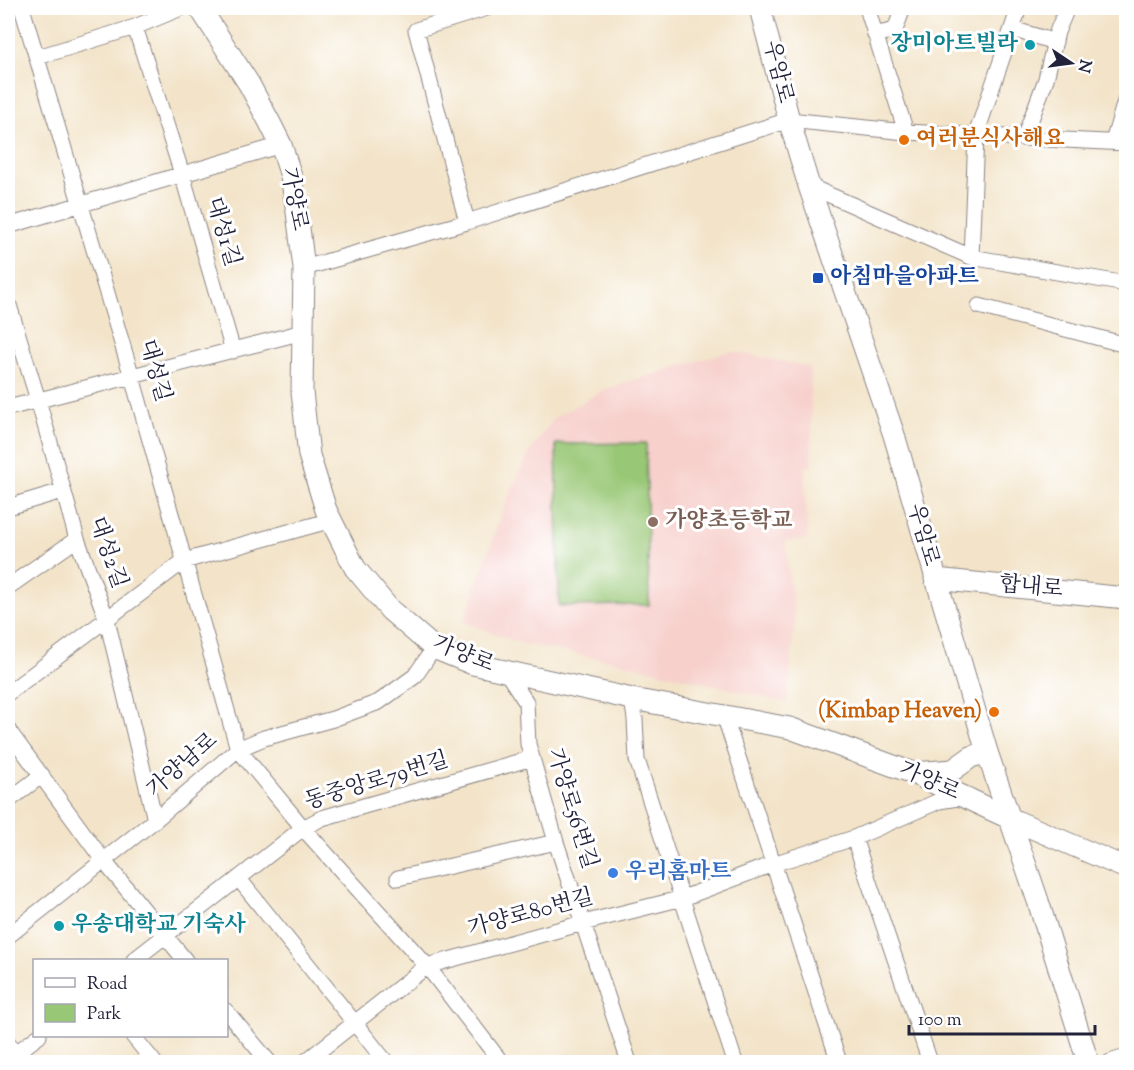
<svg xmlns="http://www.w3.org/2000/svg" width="1134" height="1070" viewBox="0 0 1134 1070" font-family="'Sorts Mill Goudy','Noto Serif KR',serif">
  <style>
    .built { fill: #f7d0cc }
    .green { fill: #98c775; stroke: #5d7458; stroke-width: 1.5 }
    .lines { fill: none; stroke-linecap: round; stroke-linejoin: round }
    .street-casing { stroke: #8a8382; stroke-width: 17 }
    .secondary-casing { stroke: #8a8382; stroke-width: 23 }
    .street { stroke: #fff; stroke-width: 15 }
    .secondary { stroke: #fff; stroke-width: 21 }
    .culture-dot { fill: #0f9aa8; stroke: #fff; stroke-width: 2 }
    .food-dot { fill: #e8710a; stroke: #fff; stroke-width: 2 }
    .transit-dot { fill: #1a4fb4; stroke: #fff; stroke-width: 2 }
    .education-dot { fill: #8d6e63; stroke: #fff; stroke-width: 2 }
    .shop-dot { fill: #3f7fe0; stroke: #fff; stroke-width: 2 }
    .labels { text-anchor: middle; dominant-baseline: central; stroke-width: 6; stroke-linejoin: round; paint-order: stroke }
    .culture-label { font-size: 22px; font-weight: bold; fill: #0d838f; stroke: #fff; text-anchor: end }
    .street-label { font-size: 22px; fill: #22223b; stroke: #fff }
    .food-label { font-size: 22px; font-weight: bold; fill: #c56008; stroke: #fff; text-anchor: start }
    .transit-label { font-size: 22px; font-weight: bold; fill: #164399; stroke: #fff; text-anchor: start }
    .education-label { font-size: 22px; font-weight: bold; fill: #785e54; stroke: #fff; text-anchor: start }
    .shop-label { font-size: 22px; font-weight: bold; fill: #366cbe; stroke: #fff; text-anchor: start }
  </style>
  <rect width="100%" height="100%" fill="#fff"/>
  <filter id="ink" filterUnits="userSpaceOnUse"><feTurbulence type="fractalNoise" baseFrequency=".0167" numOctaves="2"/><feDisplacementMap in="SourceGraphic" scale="12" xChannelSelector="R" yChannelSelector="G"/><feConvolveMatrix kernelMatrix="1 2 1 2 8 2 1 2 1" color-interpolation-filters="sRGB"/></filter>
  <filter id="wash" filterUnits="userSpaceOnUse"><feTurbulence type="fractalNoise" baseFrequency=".008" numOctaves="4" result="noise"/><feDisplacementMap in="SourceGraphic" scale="24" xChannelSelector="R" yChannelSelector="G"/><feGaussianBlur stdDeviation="1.35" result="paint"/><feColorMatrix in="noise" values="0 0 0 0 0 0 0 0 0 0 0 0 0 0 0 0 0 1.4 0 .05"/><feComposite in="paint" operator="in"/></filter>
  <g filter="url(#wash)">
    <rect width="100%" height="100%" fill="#f3e4c9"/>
    <path class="built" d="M730,351l80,16 2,99 -8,1 4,72 -23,2 10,79 -8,83 -167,-41 -97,-18 -59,-22 40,-116 25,-53 25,-35 52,-29z"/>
    <path class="green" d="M646,443l3,162 -90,1 -3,-162z"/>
  </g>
  <g filter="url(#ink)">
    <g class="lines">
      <g class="street-casing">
        <path id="street" d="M22,8l110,369 106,372 65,79 124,138 74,96
          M867,8l39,124
          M135,27l47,147 51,177
          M1012,29l43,13
          M875,35l20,-5 8,-22
          M38,57l97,-30 46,-19
          M1024,138l22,-59 11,-47 10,-24
          M1113,142l13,-44
          M809,186l162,71 155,27
          M467,222l-51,-192 71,-22
          M8,226l273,-81
          M971,257l5,-122 43,-127
          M304,268l163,-46 322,-102 117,12 220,11
          M8,302l30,98 39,139 30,81 48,200
          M979,306l147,39
          M8,408l295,-76
          M8,507l54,-16
          M8,587l69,-48
          M507,673l19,29 2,42 28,98 73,220
          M8,693l176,-132 148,-41
          M632,699l3,20 2,41 98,302
          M724,715l115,347
          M8,730l95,130 82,100
          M8,801l34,-26
          M854,838l76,224
          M398,878l158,-36
          M239,879l147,183
          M8,936l147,-116 83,-71 26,-11 69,-19 46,-17 36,-26 19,-28
          M134,960l169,-132 19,-10 210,-60
          M226,1011l43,51
          M133,1036l21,26
          M8,1043l16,19
          M16,1053l23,-17
          M305,1062l122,-96 156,-43 100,-25 90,-34 81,-26 85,-37 25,-4
          M1110,1062l16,-5"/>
      </g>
      <g class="secondary-casing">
        <path id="secondary" d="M200,8l49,76 21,39 11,22 10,31 6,36 7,56 -2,124 7,63 17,55 29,58 35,42 44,38 39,16 159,35 158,29 123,45 96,45 117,50
          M760,8l29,112 20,66 85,249 93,317 51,149 50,161
          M935,579l191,19
          M914,773l39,-3 18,-13 16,-5"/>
      </g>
      <use href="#street" class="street"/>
      <use href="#secondary" class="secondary"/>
    </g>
  </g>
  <g class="culture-dot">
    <circle cx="1030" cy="45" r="6"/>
    <circle cx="59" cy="926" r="6"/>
  </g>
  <g class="food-dot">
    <circle cx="904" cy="140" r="6"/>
    <circle cx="994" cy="712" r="6"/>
  </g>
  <rect class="transit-dot" x="812" y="272" width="12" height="12" rx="3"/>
  <circle class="education-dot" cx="653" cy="522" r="6"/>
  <circle class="shop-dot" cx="613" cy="873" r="6"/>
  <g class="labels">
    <g class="culture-label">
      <text x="1018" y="45">장미아트빌라</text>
      <text x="71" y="926" text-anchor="start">우송대학교 기숙사</text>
    </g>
    <g class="street-label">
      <text transform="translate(777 72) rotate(76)">우암로</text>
      <text transform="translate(293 199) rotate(79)">가양로</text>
      <text transform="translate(222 232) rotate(74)">대성1길</text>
      <text transform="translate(154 371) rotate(74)">대성길</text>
      <text transform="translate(922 535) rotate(74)">우암로</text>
      <text transform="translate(107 553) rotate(71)">대성2길</text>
      <text transform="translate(1031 588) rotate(5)">합내로</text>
      <text transform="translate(463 655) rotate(22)">가양로</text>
      <text transform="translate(183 766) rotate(-41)">가양남로</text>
      <text transform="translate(377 782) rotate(-17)">동중앙로79번길</text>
      <text transform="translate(929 782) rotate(24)">가양로</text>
      <text transform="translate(571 809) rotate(73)">가양로56번길</text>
      <text transform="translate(531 914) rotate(-15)">가양로80번길</text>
    </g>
    <g class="food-label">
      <text x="916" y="140">여러분식사해요</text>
      <text x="982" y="712" text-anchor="end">(Kimbap Heaven)</text>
    </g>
    <g class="transit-label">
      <text x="830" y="278">아침마을아파트</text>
    </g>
    <g class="education-label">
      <text x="665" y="522">가양초등학교</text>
    </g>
    <g class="shop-label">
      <text x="625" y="873">우리홈마트</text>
    </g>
  </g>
  <rect width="1134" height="1070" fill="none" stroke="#fff" stroke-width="30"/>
  <rect x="33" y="959" width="195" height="78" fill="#ffffff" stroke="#a7a7b1" stroke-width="1.5"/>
  <rect x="45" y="978" width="30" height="9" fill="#ffffff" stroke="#a7a7b1" stroke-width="1.5"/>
  <text x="87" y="989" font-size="18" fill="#22223b">Road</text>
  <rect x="45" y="1004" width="30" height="18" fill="#98c775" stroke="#a7a7b1" stroke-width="1.5"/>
  <text x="87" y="1019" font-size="18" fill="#22223b">Park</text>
  <g transform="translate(1071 63) rotate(103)" stroke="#ffffff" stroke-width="4.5" paint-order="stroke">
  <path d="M0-4.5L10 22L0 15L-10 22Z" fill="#22223b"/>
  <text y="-9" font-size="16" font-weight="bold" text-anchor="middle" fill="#22223b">N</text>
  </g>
  <path d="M909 1025v9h186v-9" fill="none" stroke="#22223b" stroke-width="3"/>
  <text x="918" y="1025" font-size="18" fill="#22223b" stroke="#ffffff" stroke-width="4.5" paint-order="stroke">100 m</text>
</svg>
